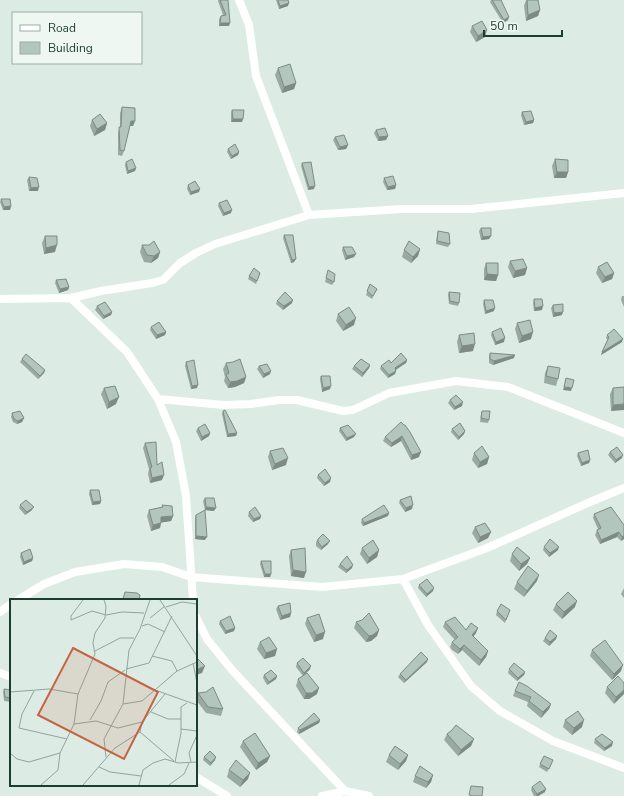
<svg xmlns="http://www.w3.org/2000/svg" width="624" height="796" viewBox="0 0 624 796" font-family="'Nunito Sans',sans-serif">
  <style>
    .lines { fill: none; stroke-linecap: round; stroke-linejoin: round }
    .minor { stroke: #fff; stroke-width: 8 }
    .wall { fill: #99aaa3 }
    .shaded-wall { fill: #7d8b84 }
    .building { fill: #b2c6bd; stroke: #7d8b84 }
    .inset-road { fill: none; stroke: #90a59e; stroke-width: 1 }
    .view { fill: #c66442; fill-opacity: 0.15; stroke: #c66442; stroke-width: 2 }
    .inset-edge { fill: none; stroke: #1d3c33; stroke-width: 2 }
  </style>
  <rect width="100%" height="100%" fill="#ddebe5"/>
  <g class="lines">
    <path class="minor" d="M239,0l10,25 7,51 53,139
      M71,298l56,54 31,47 18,43 10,54 7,104
      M0,299l71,-1 30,-7 51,-8 11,-3 17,-17 16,-10 19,-9 94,-29 92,-6h70l153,-16
      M158,399l66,6 27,-1 28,-4h18l46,11 10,-1 36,-17 67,-12 52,6 116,46
      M403,579l25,46 43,61 29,25 53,30 71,27
      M18,600l26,-16 31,-12 49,-8 38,3 29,10 131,10 81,-8 84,-31 103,-46 34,-14
      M0,612l11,-8
      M196,617l11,22 25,31 113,121
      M0,673l11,4
      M196,777l31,19
      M322,796l23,-5 24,5"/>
  </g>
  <path class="wall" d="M218,0h10l1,26h-10v-7l2,-3 2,-1 -5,-14z
    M276,0h12v6l-9,3z
    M491,0h10l7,20 -5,3 -13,-21z
    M526,0l14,10 -2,6 -12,5 -2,-15z
    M472,26l13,11 -9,5 -6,-10z
    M278,68l18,15 -2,6 -12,4 -7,-18z
    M122,107l13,14 -2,5h-3l-6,25 -2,5 -4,-1v-23l2,-5v-14z
    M232,110l10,12h-11v-9z
    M522,112l12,8 -1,3 -9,2 -3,-10z
    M92,120l15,3 -2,7 -11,6 -4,-10z
    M376,130l12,6 -2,4 -8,1 -4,-8z
    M335,137l13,8 -2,4 -8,1 -5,-10z
    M228,149l11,3 -1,3 -7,4 -4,-7z
    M555,159l13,13 -2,6h-12l-2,-12z
    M126,162l10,6 -1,3 -8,3 -2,-9z
    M302,163l12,26 -6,1 -7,-24z
    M29,177l9,14h-9l-2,-11z
    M384,178l12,7 -1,4 -8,1 -4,-8z
    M188,185l11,7 -9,3 -3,-6z
    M1,199l10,7 -1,4h-7l-3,-8z
    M219,203l12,10 -8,3 -5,-10z
    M481,228l10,8 -2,3 -8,1 -2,-9z
    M438,231l12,13 -2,3 -12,-3 1,-9z
    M284,235l10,27 -3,1 -8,-25z
    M45,236l10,16 -11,2 -2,-11z
    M142,245l18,7 -2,6 -7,5 -7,-1 -4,-10z
    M343,247l11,10 -9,3 -3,-10z
    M420,249l-2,7 -7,7 -9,-6 2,-7z
    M510,261l17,7 -2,7 -12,3 -5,-11z
    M486,263l12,12 -2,6 -12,-1v-11z
    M598,267l16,6 -2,6 -10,4 -6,-10z
    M328,270l6,12 -2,3 -7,-3z
    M260,273l-4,11 -8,-5 1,-3z
    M56,280l13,7 -1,3 -9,3 -4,-10z
    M370,284l7,5 -5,10 -6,-4z
    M449,292l10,11 -1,3 -9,-2 -1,-9z
    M622,296h2v11l-3,-7z
    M534,299l8,11 -8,1 -1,-8z
    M484,300l10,11 -9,3 -2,-10z
    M277,301l15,2 -9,7 -7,-6z
    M553,305l9,10 -9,2 -2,-9z
    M97,306l15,6 -1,3 -8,4 -8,-9z
    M338,314l16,11 -11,6 -7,-10z
    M517,323l14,16 -12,4 -4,-14z
    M151,327l15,5 -1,3 -9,4 -6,-9z
    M492,332l12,10 -9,3 -4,-10z
    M459,335l14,16 -14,2 -2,-11z
    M607,335l15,7 -21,13 7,-15 -2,-2z
    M490,353l24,5 -21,7 -4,-2v-7z
    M22,359l23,11 -1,3 -6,6 -18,-17z
    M407,360l-1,3 -10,7 -1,4 -7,4 -8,-9 1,-3z
    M186,362l11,26 -6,1 -6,-23z
    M226,363l20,14 -2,6 -9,4 -7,1 -4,-7 1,-4 -2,-8z
    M370,365l-1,3 -7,9 -10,-8 2,-3z
    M259,366l11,8 -7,4 -6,-9z
    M548,366l10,13 -2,7 -12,-3 1,-10z
    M321,376l9,13 -8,3 -2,-13z
    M624,387l-13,24 -1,-17 3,-6z
    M104,388l12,16 -9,5 -6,-15z
    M450,400l12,6 -8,4 -6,-7z
    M223,411l14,22 -1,3 -9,1 -5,-23z
    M482,411l7,9 -1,3 -8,-1 1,-8z
    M12,413l12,5 -2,4 -5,2 -4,-2 -2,-5z
    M404,425l15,32 -8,3 -10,-19 -10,6 -8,-6 2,-4z
    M198,428l12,5 -1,3 -8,5 -5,-10z
    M340,428l14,9 -8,4 -7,-10z
    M452,429l13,2 -1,3 -6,6 -7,-8z
    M145,443l12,22 5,15 -12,3 -2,-9 1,-5 -6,-21z
    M270,451l16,14 -14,5 -4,-13z
    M610,452l12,6 -7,5 -7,-8z
    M474,453l15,4 -2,7 -9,4 -6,-8z
    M578,453l12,7 -1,3 -8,3 -4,-10z
    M318,475l12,7 -6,4 -7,-8z
    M90,490l11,11 -1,3 -8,1 -3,-11z
    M205,498l9,13 -9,-1 -2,-9z
    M400,500l12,9 -7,3 -6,-9z
    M20,505l12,5 -7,5 -6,-7z
    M162,505l11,11 -2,5 -10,1 -1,6 -9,3 -4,-15 2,-6 13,-3z
    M249,512l12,4 -1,3 -7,3 -5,-6z
    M594,514l30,11v14l-3,2 -4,-4 -17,7 -5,-9 2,-5 1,-1 -5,-11z
    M196,515l9,25 -10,-1v-21z
    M388,516l-25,10 -2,-3 1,-4z
    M475,527l16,5 -3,6 -10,5 -6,-10z
    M318,539l10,5 -7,6 -5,-4v-4z
    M544,547l14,3 -9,7 -6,-7z
    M362,548l17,2 -2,7 -10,7 -7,-10z
    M291,550l13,28 -13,-2 -2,-20z
    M21,553l12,5 -1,3 -9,4 -3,-8z
    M512,554l18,4 -3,6 -8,7 -9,-10z
    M261,561l10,13 -1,3h-6l-4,-13z
    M340,564l12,4 -6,5 -8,-6z
    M537,581l-13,16 -10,-8 3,-7z
    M419,585l14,6 -7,6 -8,-9z
    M624,588v10l-3,-4z
    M556,604l19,3 -13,12 -9,-9z
    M278,606l13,7 -1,4 -10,3 -4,-11z
    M510,610l-5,13 -9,-8 1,-4z
    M307,618l16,21 -9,3 -9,-18z
    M220,621l15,7 -1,3 -9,3 -6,-10z
    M356,622l23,8 -2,6 -6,5 -5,1 -12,-14z
    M445,622l31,11 -3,3 15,15 -2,6 -7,9 -17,-16 -4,4 -6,-4 -2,-3 2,-5 3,-2 -12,-13z
    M557,636l-1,3 -7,7 -6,-5 2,-3z
    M260,642l17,7 -2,7 -11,3 -7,-10z
    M592,650l29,21 -9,9 -22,-24z
    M427,662l-23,21 -6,-6 2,-3z
    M297,663l13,6 -6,6 13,19 -8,5h-5l-8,-13 2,-7 5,-3 -7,-9z
    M509,669l16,3 -1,3 -7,6 -9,-8z
    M264,675l13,1 -1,3 -9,6 -4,-7z
    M624,683l-10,21 -9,-11 2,-6z
    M4,689l7,1v12l-7,-1 -1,-9z
    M515,691l36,13 -2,5 -8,9 -14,-12 1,-4 -15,-6z
    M198,693l25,16 -2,7 -15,-3 -10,-13z
    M320,720l-1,3 -20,11 -2,-2 1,-4z
    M565,720l17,7 -10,8 -9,-8z
    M447,734l27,5 -3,7 -13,10 -14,-16z
    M595,739l17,7 -8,5 -10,-8z
    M243,741l27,15 -3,6 -11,8 -16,-23z
    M389,755h19l-2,6 -8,9 -12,-8z
    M544,756l8,7 -5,9 -8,-5z
    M204,757l11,3 -5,6 -7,-6z
    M229,770l19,9 -8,8 -13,-10z
    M433,775l-2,7 -5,6 -13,-6 2,-6z
    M532,787l13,5 -7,4h-4l-3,-6z"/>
  <path class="shaded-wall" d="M289,3l-1,3 -9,3 1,-3z
    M540,10l-2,6 -12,5 2,-6z
    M509,17l-1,3 -5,3 1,-3z
    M220,23h10l-1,3h-10z
    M487,30l-2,7 -9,5 2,-6z
    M296,83l-2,6 -12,4 2,-6z
    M233,119h10l-1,3h-11z
    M534,120l-1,3 -9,2 2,-3z
    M131,121h4l-2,5h-4z
    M107,123l-2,7 -11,6 3,-7z
    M388,136l-2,4 -8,1 1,-4z
    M348,145l-2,4 -8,1 2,-3z
    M239,152l-1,3 -7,4 1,-3z
    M136,168l-1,3 -8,3 1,-3z
    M557,172h11l-2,6h-12z
    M396,185l-1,4 -8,1 1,-3z
    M315,186l-1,3 -6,1 1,-3z
    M39,187l-1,4h-9l2,-3z
    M200,189l-1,3 -9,3 1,-3z
    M11,206l-1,4h-7l1,-3z
    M232,210l-1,3 -8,3 1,-3z
    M491,236l-2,3 -8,1 2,-3z
    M57,245l-2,7 -11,2 2,-6z
    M420,249l-2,7 -7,7 2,-6z
    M160,252l-2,6 -7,5 3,-7z
    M356,254l-2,3 -9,3 2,-4z
    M296,259l-2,3 -3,1 1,-3z
    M527,268l-2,7 -12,3 2,-7z
    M614,273l-2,6 -10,4 3,-6z
    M487,274l11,1 -2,6 -12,-1z
    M69,287l-1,3 -9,3 1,-4z
    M293,300l-1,3 -9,7 1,-4z
    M543,306l-1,4 -8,1 1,-3z
    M495,308l-1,3 -9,3 1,-3z
    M112,312l-1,3 -8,4 1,-3z
    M563,312l-1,3 -9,2 1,-4z
    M356,318l-2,7 -11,6 3,-6z
    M166,332l-1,3 -9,4 1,-4z
    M533,332l-2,7 -12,4 3,-7z
    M505,338l-1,4 -9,3 1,-3z
    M623,339l-1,3 -21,13 1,-3z
    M475,344l-2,7 -14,2 3,-7z
    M515,355l-1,3 -21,7 1,-4z
    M407,360l-1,3 -13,8 2,-3z
    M370,365l-1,3 -7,9 1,-4z
    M45,370l-1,3 -6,6 2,-3z
    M271,371l-1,3 -7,4 1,-4z
    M396,371l-1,3 -7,4 1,-3z
    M246,377l-2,6 -9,4 -7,1 2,-6z
    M198,385l-1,3 -6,1 1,-3z
    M331,386l-1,3 -8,3 1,-4z
    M564,387l8,1 -1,3 -8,-1z
    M119,397l-3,7 -9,5 2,-7z
    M463,402l-1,4 -8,4 1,-3z
    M624,404v6l-13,1 2,-6z
    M24,418l-2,4 -5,2 1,-3z
    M465,431l-1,3 -6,6 1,-3z
    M210,433l-1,3 -8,5 1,-4z
    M237,433l-1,3 -9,1 1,-3z
    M356,434l-2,3 -8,4 1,-3z
    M402,436l-1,5 -10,6 1,-4z
    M421,452l-2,5 -8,3 1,-5z
    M623,455l-1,3 -7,5 1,-3z
    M489,457l-2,7 -9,4 2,-6z
    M288,458l-2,7 -14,5 3,-6z
    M590,460l-1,3 -8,3 1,-3z
    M164,475l-2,5 -12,3 2,-5z
    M331,478l-1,4 -6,4 1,-3z
    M101,501l-1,3 -8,1 1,-3z
    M413,505l-1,4 -7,3 1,-4z
    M34,507l-2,3 -7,5 2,-3z
    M206,507l10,1 -2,3 -9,-1z
    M389,513l-1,3 -25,10 1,-3z
    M173,516l-2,5 -12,2 2,-6z
    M261,516l-1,3 -7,3 1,-3z
    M161,523l-1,5 -9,3 2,-6z
    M491,532l-3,6 -10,5 2,-6z
    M619,532l-2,5 -17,7 1,-4z
    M196,536l11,1 -2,3 -10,-1z
    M624,536v3l-3,2 1,-4z
    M330,541l-2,3 -7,6 1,-3z
    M559,547l-1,3 -9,7 1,-4z
    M379,550l-2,7 -10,7 2,-6z
    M33,558l-1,3 -9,4 1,-3z
    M530,558l-3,6 -8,7 2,-7z
    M353,565l-1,3 -6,5 1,-3z
    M293,570l13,2 -2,6 -13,-2z
    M265,574h6l-1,3h-6z
    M539,575l-2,6 -13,16 3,-6z
    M434,588l-1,3 -7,6 1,-3z
    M577,601l-2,6 -13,12 2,-7z
    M291,613l-1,4 -10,3 2,-4z
    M235,628l-1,3 -9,3 1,-3z
    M478,628l-2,5 -6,8 2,-6z
    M379,630l-2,6 -6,5 -5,1 3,-6z
    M325,632l-2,7 -9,3 2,-7z
    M557,636l-1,3 -7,7 1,-4z
    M464,645l-2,5 -4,4 2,-5z
    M277,649l-2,7 -11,3 2,-6z
    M488,651l-2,6 -7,9 2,-6z
    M428,659l-1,3 -23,21 2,-3z
    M623,665l-2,6 -9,9 2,-6z
    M205,666l-3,7 -6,2v-5z
    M311,666l-1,3 -7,7 1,-3z
    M525,672l-1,3 -7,6 1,-3z
    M277,676l-1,3 -9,6 2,-3z
    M319,688l-2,6 -8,5h-5l2,-6z
    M624,690v4l-10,10 2,-7z
    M551,704l-2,5 -8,9 2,-6z
    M320,720l-1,3 -20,11 1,-4z
    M584,720l-2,7 -10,8 2,-7z
    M474,739l-3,7 -13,10 3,-6z
    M613,742l-1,4 -8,5 1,-3z
    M408,755l-2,6 -8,9 2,-6z
    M270,756l-3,6 -11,8 2,-7z
    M216,757l-1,3 -5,6 1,-3z
    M250,773l-2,6 -8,8 3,-7z
    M433,775l-2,7 -5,6 2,-6z
    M546,789l-1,3 -7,4h-2l1,-2z"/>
  <path class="building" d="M220,0h8l2,23h-10l1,-7 5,-1z
    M278,0h10l1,3 -9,3z
    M492,0h9l8,17 -5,3z
    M527,0h11l2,10 -12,5z
    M482,21l5,9 -9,6 -6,-10z
    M290,64l6,19 -12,4 -6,-19z
    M122,107l13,1v13h-4l-7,30 -4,-1 -1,-23h2z
    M232,110h12l-1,9h-10z
    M531,111l3,9 -8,2 -4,-10z
    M100,114l7,9 -10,6 -5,-9z
    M385,128l3,8 -9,1 -3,-7z
    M344,135l4,10 -8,2 -5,-10z
    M235,144l4,8 -7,4 -4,-7z
    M132,159l4,9 -8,3 -2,-9z
    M555,159l13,1v12h-11z
    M311,162l4,24 -6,1 -7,-24z
    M393,176l3,9 -8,2 -4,-9z
    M29,177l8,1 2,9 -8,1z
    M195,181l5,8 -9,3 -3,-7z
    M1,199h9l1,7 -7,1z
    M227,200l5,10 -8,3 -5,-10z
    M481,228h10v8l-8,1z
    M438,231l11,2 1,11 -13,-3z
    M284,235h9l3,24 -4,1z
    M45,236h12v9l-11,3z
    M154,241l6,11 -6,4 -7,-1 -5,-10h7z
    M409,241l11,8 -7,8 -9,-7z
    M343,247h9l4,7 -9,2z
    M523,259l4,9 -12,3 -5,-10z
    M607,262l7,11 -9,4 -7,-10z
    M486,263h12v12l-11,-1z
    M254,268l6,5 -3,8 -8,-5z
    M328,270l7,4 -1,8 -8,-4z
    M66,279l3,8 -9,2 -4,-9z
    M370,284l7,5 -4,7 -6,-5z
    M285,292l8,8 -9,6 -7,-5z
    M449,292l11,1 -1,10 -9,-2z
    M534,299h8l1,7 -8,2z
    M484,300h9l2,8 -9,3z
    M105,302l7,10 -8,4 -7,-10z
    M563,304v8l-9,1 -1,-8z
    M349,307l7,11 -10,7 -8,-11z
    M530,320l3,12 -11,4 -5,-13z
    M159,322l7,10 -9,3 -6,-8z
    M501,328l4,10 -9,4 -4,-10z
    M614,329l9,10 -21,13 7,-15 -2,-2z
    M474,333l1,11 -13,2 -3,-11z
    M401,353l6,7 -12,8 1,3 -7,4 -8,-9 8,-6 2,3z
    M490,353l25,2 -21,6 -4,-2z
    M26,354l19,16 -5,6 -18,-17z
    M240,359l6,18 -9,4 -7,1 -4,-7 3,-2 -3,-10 7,-1z
    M361,359l9,6 -7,8 -9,-7z
    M194,360l4,25 -6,1 -6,-24z
    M267,364l4,7 -7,3 -5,-8z
    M548,366l12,2 -2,11 -12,-3z
    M321,376h9l1,10 -8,2z
    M566,378l8,2 -2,8 -8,-1z
    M115,386l4,11 -10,5 -5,-14z
    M624,387v17l-11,1v-17z
    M456,395l7,7 -8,5 -5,-7z
    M225,410l12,23 -9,1 -5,-23z
    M20,411l4,7 -6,3 -4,-2 -2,-6z
    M482,411h8l-1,9 -8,-2z
    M401,422l3,3h1l5,7 11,20 -9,3 -10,-19 -10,7 -7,-6z
    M460,423l5,8 -6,6 -7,-8z
    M205,424l5,9 -8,4 -4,-9z
    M348,425l8,9 -9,4 -7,-10z
    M156,442l1,23 5,-3 2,13 -12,3 -2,-10 2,-1 -7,-24z
    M482,446l7,11 -9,5 -6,-9z
    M617,447l6,8 -7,5 -6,-8z
    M283,448l5,10 -13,6 -5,-13z
    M588,450l2,10 -8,3 -4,-10z
    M325,469l6,9 -6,5 -7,-8z
    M90,490h9l2,11 -8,1z
    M411,496l2,9 -7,3 -6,-8z
    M205,498h9l2,10 -10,-1z
    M26,500l8,7 -7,5 -7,-7z
    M162,505l10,1 1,10 -12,1v6l-8,2 -4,-15 14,-3z
    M384,505l5,8 -25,10 -2,-4z
    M255,507l6,9 -7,3 -5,-7z
    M611,507l13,18v11l-2,1 -3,-5 -18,8 -4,-10 4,-2 -7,-14z
    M205,510l2,27 -11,-1v-21z
    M485,523l6,9 -11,5 -5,-10z
    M323,534l7,7 -8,6 -4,-5v-3z
    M550,539l9,8 -9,6 -6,-6z
    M373,540l6,10 -10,8 -7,-10z
    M517,547l13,11 -9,6 -9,-10z
    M305,548l1,24 -13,-2 -2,-20z
    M30,549l3,9 -9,4 -3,-9z
    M347,556l6,9 -6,5 -7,-6z
    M261,561h10v13h-6z
    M528,566l11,9 -12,16 -10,-9z
    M427,579l7,9 -7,6 -8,-9z
    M125,592l12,1 3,2 -1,5h-12l-4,-1z
    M568,592l9,9 -13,11 -8,-8z
    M290,603l1,10 -9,3 -4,-10z
    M501,604l9,6 -4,10 -9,-9z
    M369,613l10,17 -6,5 -4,1 -13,-14 6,-2z
    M319,614l6,18 -9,3 -9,-17z
    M230,616l5,12 -9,3 -6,-10z
    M455,617l11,13 5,-7 7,5 -6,7 16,16 -7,9 -17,-15 -4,4 -6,-5 -2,-2 6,-5 -13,-15z
    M550,630l7,6 -7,6 -5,-4z
    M269,637l8,12 -11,4 -6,-11z
    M605,640l18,25 -9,9 -22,-24z
    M421,652l7,7 -22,21 -6,-6z
    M196,657l9,9 -9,4z
    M303,658l8,8 -7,7 -7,-10z
    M514,663l11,9 -7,6 -9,-9z
    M271,670l6,6 -8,6 -5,-7z
    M307,673l12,15 -7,5h-6l-8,-14z
    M618,676l6,7v7l-8,7 -9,-10z
    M519,682l8,4 24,18 -8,8 -14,-11 2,-4 -16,-6z
    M213,687l10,22 -15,-2 -10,-14 8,-1z
    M4,689l7,1v8l-6,-1z
    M578,711l6,9 -10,8 -9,-8z
    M314,713l6,7 -20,10 -2,-2z
    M456,725l18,14 -13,11 -14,-16 5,-4z
    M255,733l15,23 -12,7 -15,-22z
    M602,734l11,8 -8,6 -10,-9z
    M395,746l13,9 -8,9 -11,-9z
    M210,751l6,6 -5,6 -7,-6z
    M544,756l9,4 -4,9 -9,-5z
    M236,760l14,13 -7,7 -14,-10z
    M420,766l13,9 -5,7 -13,-6z
    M540,781l6,8 -9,5 -5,-7z
    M471,786l12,1 -1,9h-9l-4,-1z"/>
  <g transform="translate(10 599)">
    <rect width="187" height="187" fill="#ddebe5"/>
    <path class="inset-road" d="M73,1l-12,16v4l21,-9 14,4 16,-3 22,1M150,1l37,56M156,8l16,-5 15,2M140,19l15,-12M132,27l6,-2 17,8M85,52l25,-13h14M142,57l20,5 5,10M183,64l4,20M116,70l23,-6 23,-47M145,91l42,15M24,92l-12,23 -3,14 48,11M0,93l39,-3 29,5M155,95l-23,28 -2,10 34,29M113,105l19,-3 35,-30 20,-9M141,113l17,7h13M80,121l11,-19 7,-19 17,-12M64,125l22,-3 22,7 24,-6M171,130l16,2M0,154l7,6 12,3 31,-9M96,158l-2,-18 19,-35 6,-54 11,-21 10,-29M165,163l6,-29v-26l6,-4M181,163l-2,-9 8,-18M89,168l11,5 31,4M31,186l17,-15 2,-17 14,-29 4,-30 17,-40 -2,-11 2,-10 10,-15 1,-12 -2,-6M73,186l32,-37 25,-16M129,186l4,-15 10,-7 12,-4 13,4 19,-1M159,186l15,-11 5,-11"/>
    <path class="view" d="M63,49l85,44 -34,67 -86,-44z"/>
    <rect width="187" height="187" class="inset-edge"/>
  </g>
  <rect x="12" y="12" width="130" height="52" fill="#eef7f2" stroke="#9aaca6"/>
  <rect x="20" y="25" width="20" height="6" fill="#ffffff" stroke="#9aaca6"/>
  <text x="48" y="32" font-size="12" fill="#1d3c33">Road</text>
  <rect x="20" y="42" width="20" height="12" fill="#b2c6bd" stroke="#9aaca6"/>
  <text x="48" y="52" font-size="12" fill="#1d3c33">Building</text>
  <path d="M484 30v6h78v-6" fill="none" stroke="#1d3c33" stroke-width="2"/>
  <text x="490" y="30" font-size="12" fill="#1d3c33" stroke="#eef7f2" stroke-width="3" paint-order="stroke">50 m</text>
</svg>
